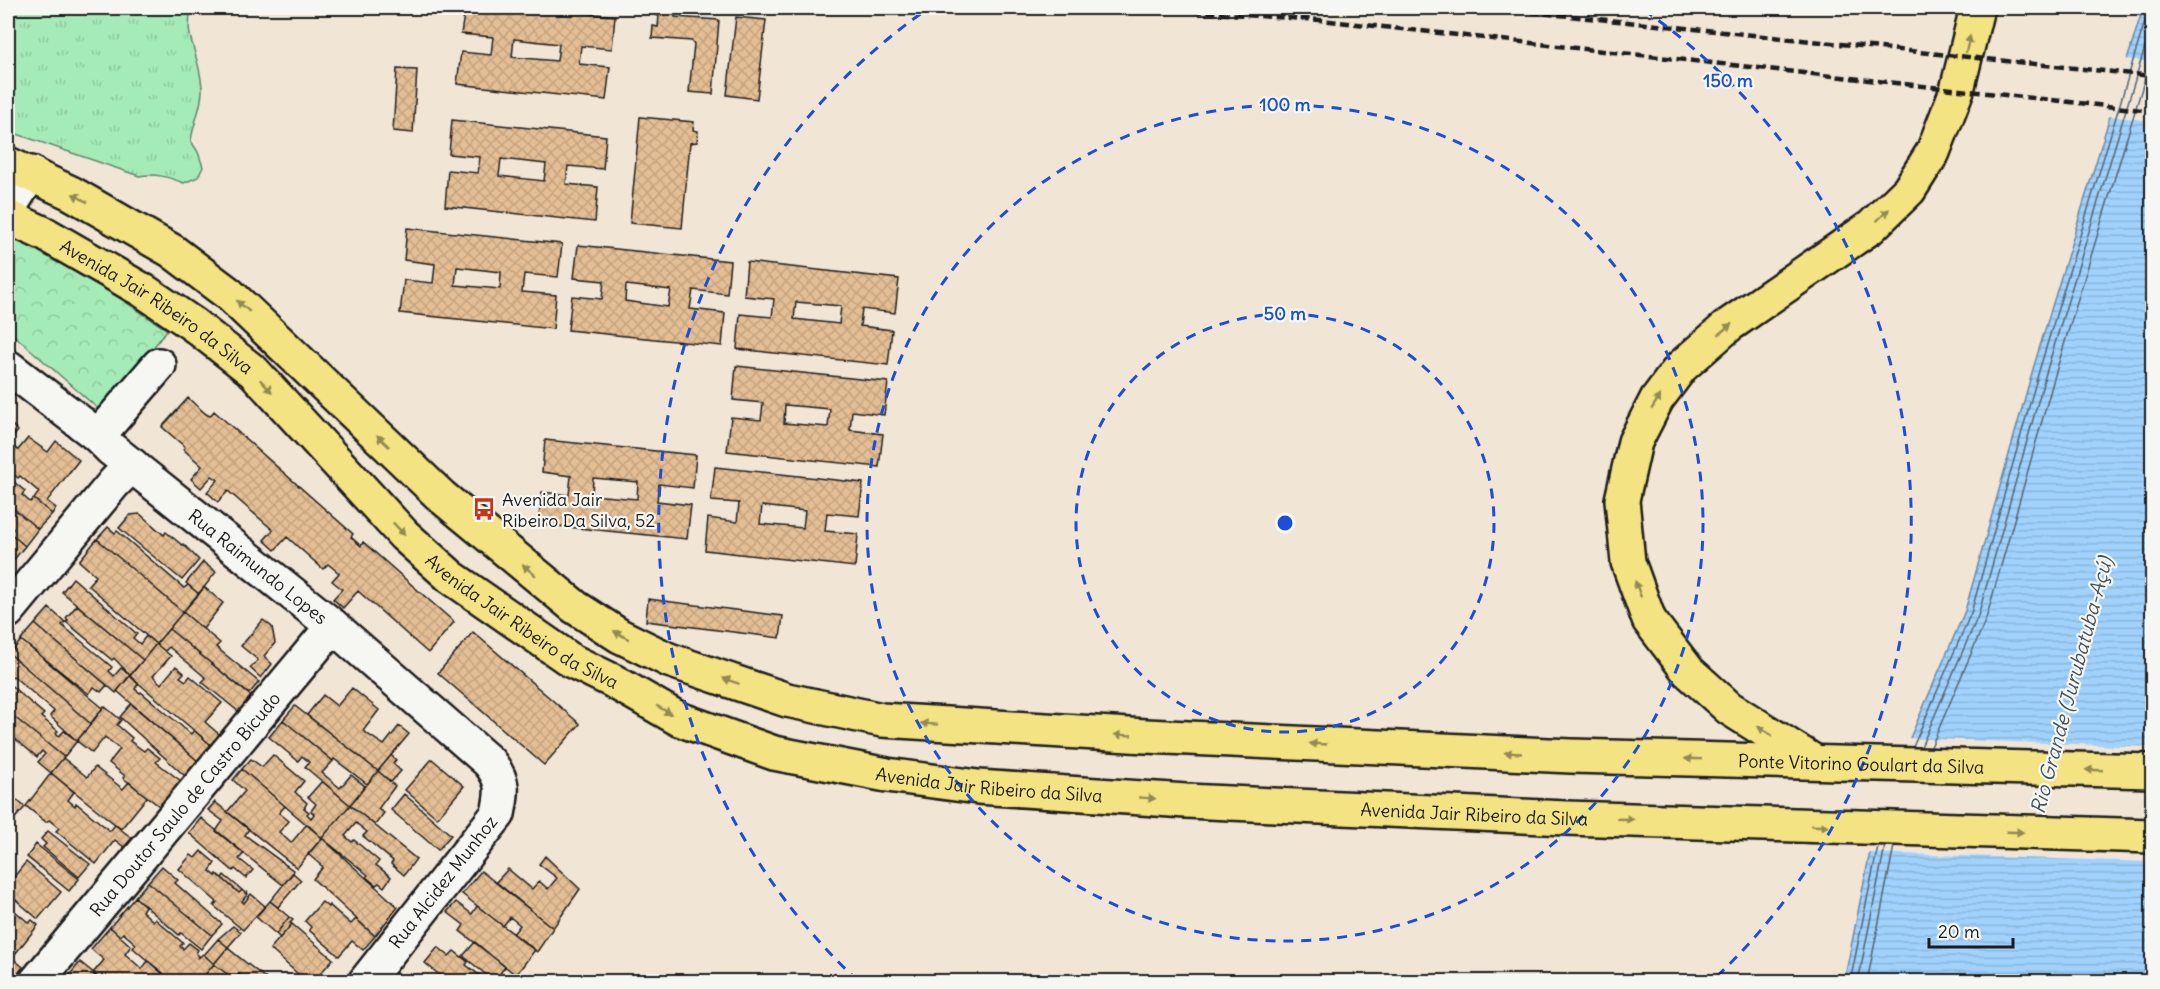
<svg xmlns="http://www.w3.org/2000/svg" width="2160" height="989" viewBox="0 0 2160 989" font-family="Delius,sans-serif">
  <style>
    .grass { fill: url(#grass-tufts); stroke: #60846a; stroke-width: 1.5 }
    .forest { fill: url(#forest-crowns); stroke: #60846a; stroke-width: 1.5 }
    .water { fill: url(#water-rules); stroke: #6b89a3; stroke-width: 1.5 }
    .pier { fill: #f1e5d6 }
    .lines { fill: none; stroke-linecap: round; stroke-linejoin: round }
    .shore { stroke: #516576; stroke-width: 1.5 }
    .building { fill: url(#building-cross-hatch); stroke: #1c1c1c; stroke-width: 1.5; fill-rule: evenodd }
    .minor-casing { stroke: #1c1c1c; stroke-width: 38 }
    .major-casing { stroke: #1c1c1c; stroke-width: 38 }
    .minor { stroke: #f6f6f2; stroke-width: 33 }
    .major { stroke: #f4e382; stroke-width: 33 }
    .rail { stroke: #1c1c1c; stroke-width: 4.5; stroke-dasharray: 9 4.5; stroke-linecap: butt }
    .oneway { fill: #938954 }
    .ring { fill: none; stroke: #1d4ed8; stroke-width: 3; stroke-dasharray: 10 8 }
    .labels { text-anchor: middle; dominant-baseline: central; stroke-width: 4.5; stroke-linejoin: round; paint-order: stroke }
    .street-label { font-size: 18px; fill: #1c1c1c; stroke: #f6f6f2 }
    .poi-label { font-size: 18px; fill: #1c1c1c; stroke: #f6f6f2; text-anchor: start }
    .water-label { font-size: 20px; font-style: italic; fill: #445360; stroke: #f6f6f2 }
    .centre { fill: #1d4ed8; stroke: #f6f6f2; stroke-width: 3 }
    .ring-label { font-size: 18px; text-anchor: middle; font-weight: bold; fill: #1d4ed8; stroke: #f6f6f2; stroke-width: 4.5; stroke-linejoin: round; paint-order: stroke }
  </style>
  <defs>
    <pattern id="grass-tufts" width="24" height="20" patternUnits="userSpaceOnUse" patternTransform="scale(1.5)"><rect width="24" height="20" fill="#a5ebb7"/><path d="M3 7l-1-3M5 7V3M7 7l1-3M15 17l-1-3M17 17v-4M19 17l1-3" fill="none" stroke="#8dc99d"/></pattern>
    <pattern id="forest-crowns" width="20" height="18" patternUnits="userSpaceOnUse" patternTransform="scale(1.5)"><rect width="20" height="18" fill="#a5ebb7"/><path d="M2 6a3 3 0 1 1 6 0M12 15a3 3 0 1 1 6 0" fill="none" stroke="#8dc99d"/></pattern>
    <pattern id="water-rules" width="6" height="5" patternUnits="userSpaceOnUse" patternTransform="scale(1.5)"><rect width="6" height="5" fill="#a0d2fd"/><path d="M0 2.5h6" fill="none" stroke="#89b4d8"/></pattern>
    <pattern id="building-cross-hatch" width="8" height="8" patternUnits="userSpaceOnUse" patternTransform="scale(1.5)"><rect width="8" height="8" fill="#e4be94"/><path d="M0 0l8 8M0 8l8-8" fill="none" stroke="#c3a37f"/></pattern>
  </defs>
  <rect width="100%" height="100%" fill="#f1e5d6"/>
  <filter id="ink" filterUnits="userSpaceOnUse"><feTurbulence type="fractalNoise" baseFrequency=".0167" numOctaves="2"/><feDisplacementMap in="SourceGraphic" scale="12" xChannelSelector="R" yChannelSelector="G"/><feConvolveMatrix kernelMatrix="1 2 1 2 8 2 1 2 1" color-interpolation-filters="sRGB"/></filter>
  <g filter="url(#ink)">
    <path class="grass" d="M8,8h201l-19,3c0,8 -2,16 0,24 4,18 12,36 12,55 0,18 -9,33 -11,51l7,11 5,15 -5,10 -14,6c-16,-6 -28,-10 -45,-7l-131,-45z"/>
    <path class="forest" d="M15,237l37,16 115,77 -64,83 -95,-83v-84z"/>
    <path class="water" d="M2143,8h9v973l-308,1 34,-170 87,-201 68,-242z"/>
    <path class="pier" d="M2125,59l27,3v59l-45,-5z
      M1907,738l245,9v115l-285,-9 8,-42z"/>
    <g class="lines">
      <path class="shore" d="M1913,747l58,-134 68,-242 110,-363
        M1921,747l57,-131 68,-243 106,-349
        M1931,747l55,-128 69,-244 97,-320
        M1850,982l28,-136
        M1858,982l27,-136
        M1867,982l27,-136"/>
    </g>
    <path class="building" d="M465,8h69l81,8 -3,33 -31,-3 -2,18 31,3 -4,33 -149,-16 4,-32 30,3 2,-18 -32,-3zM514,39l45,5 -2,17 -45,-4z
      M656,10l19,2v5l44,3 -6,74 -24,-2 5,-48 -2,-3 -40,-3 1,-12 5,1 1,-11 -4,-1z
      M736,17l30,3 -9,79 -30,-4z
      M397,69l20,1 -4,63 -20,-2z
      M640,117l54,5 -1,8 5,1 -1,11 -7,1 -8,85 -52,-5z
      M452,120l154,16 -3,33 -35,-3 -2,18 32,3 -3,35 -150,-16 3,-36 30,3 2,-16 -31,-3zM501,159l45,5 -2,17 -45,-5z
      M407,228l155,16 -4,33 -34,-3 -2,18 34,3 -3,34 -153,-16 4,-33 29,3 2,-19 -31,-4zM457,267l44,5 -1,17 -45,-4z
      M578,245l152,16 -3,33 -34,-4 -3,19 35,4 -3,33 -154,-16 4,-34 30,3 2,-18 -30,-3zM626,285l45,5 -3,17 -43,-6z
      M747,262l152,17 -4,34 -33,-4 -2,17 32,4 -4,35 -151,-16 3,-35 32,3 2,-18 -30,-3zM796,302l45,4 -2,18 -45,-5z
      M736,366l152,16 -4,33 -32,-4 -2,19 33,4 -4,33 -152,-16 4,-34 30,3 2,-17 -30,-3zM785,405l45,4 -2,18 -44,-4z
      M188,398l18,16 4,2 4,-5 139,123 -2,3 10,9 2,-4 91,80 -26,31 -70,-62 -15,17 -10,-9 9,-10 -10,-8 7,-8 -11,-9 -5,5 -36,-32 -12,13 -11,-10 9,-10 -45,-39 -10,11 -11,-10 11,-12 -6,-4 -11,12 -10,-9 11,-13 -19,-17 2,-2 -23,-20z
      M8,421l10,10 -10,12z
      M28,438l20,14 8,-11 23,19 -32,41 9,7 -4,6 -18,-15 5,-7 -19,-16 -2,2 -10,-8v-27l10,7z
      M545,440l151,15 -3,33 -34,-4 -2,17 34,4 -4,34 -149,-15 4,-32 27,3 2,-19 -29,-4zM593,478l45,4 -1,17 -45,-4z
      M715,467l148,16 -4,33 -32,-3 -2,18 33,3 -3,33 -150,-17 3,-32 29,4 2,-19 -28,-2zM762,506l43,5 -2,17 -43,-4z
      M8,477l17,14 -3,4 8,7 4,-3 18,15 -14,15 -30,-25z
      M8,504l30,25 -13,17 -15,-13 3,-4 -5,-4z
      M140,514l24,21 2,-3 16,13 1,-1 16,16 -17,20 -63,-52 11,-13z
      M108,527l7,6 2,-2 67,57 4,-3 11,9 -16,18 -86,-73z
      M8,531l17,15 -17,21z
      M97,539l86,73 -27,32 -68,-59 8,-9 -17,-15z
      M203,562l13,10 -17,22 -13,-11z
      M73,578l64,56 -4,4 7,6 6,-8 10,8 -13,16 -81,-68z
      M204,587l19,16 -20,26 -20,-17z
      M648,599l135,17 -3,22 -134,-17z
      M77,605l66,55 -13,15 -16,-17 -2,2 -46,-38 2,-2 -2,-2z
      M49,608l16,14 -3,3 50,42 -3,4 5,5 7,-8 9,7 -14,18 -81,-69z
      M183,612l37,31 -4,4 43,35 -10,12 -80,-65z
      M263,620l9,7 3,16 -11,13 8,8 -11,14 -11,-10 8,-8 -17,-14z
      M35,624l72,61 -6,7 -7,-5 -5,7 -68,-54z
      M169,629l83,68 -13,15 -37,-30 4,-4 -13,-11 -24,-20 -4,4 -9,-7z
      M473,632l107,92 -36,41 -106,-92z
      M21,640l82,68 -12,16 -81,-70z
      M156,644l15,12 -18,20 8,8 15,-18 8,7 -4,4 6,4 4,-5 32,27 -17,19 15,13 -9,10 -81,-69z
      M10,654l81,70 -14,17 -27,-25 4,-5 -41,-35 -5,7v-26z
      M130,676l8,8 -3,5 5,4 1,-1 50,42 3,-4 17,15 -13,16 -81,-70z
      M8,683l36,31 -3,3 17,14 -2,2 3,3 5,-5 13,10 -13,16 -56,-45z
      M352,688l27,22 -16,21 21,14 15,-19 10,8 -31,37 -71,-56 16,-20 14,11z
      M131,704l67,57 -13,15 -65,-59z
      M104,706l17,14 -4,5 15,13 -2,3 14,10 3,-3 13,10 -4,4 25,19 -22,25 -36,-28 2,-2 -16,-13 11,-14 -15,-12 -13,16 -15,-12z
      M295,706l83,65 -11,13 -33,-25 -1,2 -50,-41z
      M8,712l56,45 -13,16 -13,-11 7,-8 -3,-3 -5,6 -29,-24z
      M283,720l50,41 -11,12 18,15 11,-13 14,11 -15,19 -45,-38 4,-5 -7,-6 -4,5 -29,-24z
      M273,755l31,26 -9,11 12,11 -3,5 5,4 -2,2 4,4 3,-4 -3,-3 5,-7 -8,-7 14,-16 28,24 -28,33 -80,-69 9,-10 11,8z
      M391,755l5,5 -3,3 8,8 -10,11 -13,-11z
      M63,758l24,19 8,-10 28,22 6,-7 18,15 -26,32 -70,-56z
      M432,759l32,27 -27,32 -32,-28z
      M242,769l43,37 -6,7 10,8 -10,11 12,11 16,-19 15,14 -25,30 -70,-56 18,-21 -12,-11z
      M378,771l17,15 -17,23 6,4 -9,12 -25,-20z
      M51,773l23,19 -6,8 7,6 1,-3 34,28 5,-6 17,13 -8,9 -9,-7 -19,24 -40,-33 3,-3 -10,-8 -3,2 -20,-16z
      M404,794l47,41 -13,15 -47,-40z
      M12,796l13,11 -17,19v-25z
      M215,802l34,27 -4,6 49,36 -11,14 -67,-54 7,-10 -15,-11z
      M350,805l66,54 -12,16 -13,-11 2,-3 -30,-25 4,-4 -11,-9 -11,13 7,6 2,-2 25,21 -3,4 15,12 -7,10 -5,-4 -3,2 -10,-8 2,-2 -46,-37z
      M201,818l43,35 -5,6 14,11 -7,8 -11,-9 -2,2 -44,-38z
      M48,831l42,33 -11,13 -36,-30 3,-3 -5,-5z
      M322,838l76,69 -23,29 -62,-57 10,-12 -15,-13z
      M36,844l43,35 -10,12 -42,-34z
      M201,851l14,12 -5,8 6,5 1,-2 22,19 3,-3 4,4 1,-2 1,2 -6,7 2,2 7,-9 14,12 -22,24 -29,-24 3,-4 -38,-33 12,-14 4,3z
      M545,856l35,33 -27,39 -57,-46 12,-13 24,20 7,-8 9,8 9,-11 -18,-14z
      M26,862l35,30 -23,27 -30,-26v-9z
      M162,866l16,14 -3,3 47,41 -10,11 -64,-53z
      M481,871l72,57 -16,24 -24,-18 7,-9 -10,-8 -7,9 -41,-32z
      M293,873l8,7 -23,27 -8,-6z
      M224,875l18,15 -3,3 -17,-15z
      M148,882l64,53 -11,14 -20,-16 -2,2 -44,-38z
      M135,897l10,9 -3,5 11,10 2,-2 28,24 -3,3 3,3 6,-6 9,7 -2,3 3,3 -2,3 6,-5 11,10 -15,18h-27l-39,-34 3,-4 -13,-11 -3,3 -10,-9z
      M270,901l19,16 -13,17 -20,-17z
      M322,902l6,5 1,-2 22,19 5,-5 19,17 -12,14 -11,-9 -13,15 -30,-26 2,-3 -6,-6z
      M456,902l16,12 5,-8 58,44 -19,25 -56,-44 4,-6 -17,-13z
      M8,905l21,18 3,-3 6,5 -23,29 -7,-7z
      M289,917l4,3 -3,3 2,1 -12,14 -4,-4z
      M292,924l41,35 -20,23h-6l-37,-33z
      M233,926l8,6 -13,15 -10,-8z
      M110,927l21,19 -6,8 17,15 6,-8 15,12 -6,9h-53l-11,-9 11,-13 -13,-11z
      M218,939l10,8 -14,17 -10,-9z
      M475,942l30,25 -11,14 -31,-25z
      M228,947l1,2 41,33h-26l1,-2 -6,-6 -5,6 -3,-3 -17,-13z
      M438,947l11,9 5,-5 14,11 -2,3 16,12 -3,5h-31l-23,-19z
      M8,954l15,13 -12,15 -3,-2z
      M80,962l15,12 -1,1 7,7h-28l-5,-5z
      M214,964l17,13 -4,5h-28z
      M417,974l10,8h-16z"/>
    <g class="lines">
      <g class="minor-casing">
        <g id="minor">
          <path d="M8,209l23,-36"/>
          <path id="s1" d="M8,367l90,69 13,13 222,177 156,136c15,19 14,28 9,52l-133,168"/>
          <path d="M98,436l61,-71"/>
          <path d="M8,611l106,-128 18,-18"/>
          <path id="s2" d="M36,982l297,-356"/>
        </g>
      </g>
      <g class="major-casing">
        <g id="major">
          <path id="s3" d="M8,164l63,29 101,58 57,43 213,203 133,110 45,29 49,24 118,40 95,20 264,16 425,20 581,15"/>
          <path id="s4" d="M8,217l37,17 99,57 50,34 60,47 150,163 47,42 121,84 41,20 66,38 95,34 113,22 91,12 208,14 380,17 586,18"/>
          <path d="M1813,761l-84,-53 -41,-37 -39,-51 -21,-58 -6,-62 13,-58 22,-43 24,-32 48,-42 142,-98 38,-37 24,-38 24,-62 20,-82"/>
        </g>
      </g>
      <use href="#minor" class="minor"/>
      <use href="#major" class="major"/>
      <path class="rail" d="M1139,8l181,12 832,91
        M1491,8l661,68"/>
    </g>
    <defs><path id="oneway-solid" d="M-6-.8H1V-3.2L6.5 0L1 3.2V.8H-6Z" transform="scale(1.5)"/></defs>
    <g class="oneway">
      <use href="#oneway-solid" transform="translate(1968 44) rotate(-76)"/>
      <use href="#oneway-solid" transform="translate(80 198) rotate(-150)"/>
      <use href="#oneway-solid" transform="translate(1883 215) rotate(-44)"/>
      <use href="#oneway-solid" transform="translate(243 306) rotate(-139)"/>
      <use href="#oneway-solid" transform="translate(1725 329) rotate(-40)"/>
      <use href="#oneway-solid" transform="translate(266 386) rotate(47)"/>
      <use href="#oneway-solid" transform="translate(1656 402) rotate(-59)"/>
      <use href="#oneway-solid" transform="translate(383 441) rotate(-136)"/>
      <use href="#oneway-solid" transform="translate(399 529) rotate(47)"/>
      <use href="#oneway-solid" transform="translate(529 570) rotate(-140)"/>
      <use href="#oneway-solid" transform="translate(1638 589) rotate(-110)"/>
      <use href="#oneway-solid" transform="translate(621 635) rotate(-151)"/>
      <use href="#oneway-solid" transform="translate(731 681) rotate(-161)"/>
      <use href="#oneway-solid" transform="translate(664 710) rotate(30)"/>
      <use href="#oneway-solid" transform="translate(929 724) rotate(-176)"/>
      <use href="#oneway-solid" transform="translate(1765 731) rotate(-148)"/>
      <use href="#oneway-solid" transform="translate(1123 735) rotate(-177)"/>
      <use href="#oneway-solid" transform="translate(1318 744) rotate(-177)"/>
      <use href="#oneway-solid" transform="translate(1513 753) rotate(-177)"/>
      <use href="#oneway-solid" transform="translate(1693 759) rotate(-179)"/>
      <use href="#oneway-solid" transform="translate(2094 770) rotate(-178)"/>
      <use href="#oneway-solid" transform="translate(1147 798) rotate(4)"/>
      <use href="#oneway-solid" transform="translate(1625 819) rotate(2)"/>
      <use href="#oneway-solid" transform="translate(1820 826) rotate(2)"/>
      <use href="#oneway-solid" transform="translate(2015 832) rotate(2)"/>
    </g>
  </g>
  <g class="ring">
    <circle cx="1285" cy="523" r="209"/>
    <circle cx="1285" cy="523" r="418"/>
    <path d="M858 981A626 626 0 0 1 926 10M1644 10A626 626 0 0 1 1712 981"/>
  </g>
  <defs>
    <g id="bus-bare" transform="scale(1.8)"><path d="M-5-6H5V4H4V6H2V4H-2V6H-4V4H-5ZM-3.5-4V0h7V-4ZM-3.5 1.2v1.5H-2V1.2ZM2 1.2v1.5H3.5V1.2Z" fill="#c8321e" stroke="#f6f6f2" stroke-width="2.5" paint-order="stroke"/></g>
  </defs>
  <g fill-rule="evenodd">
    <use href="#bus-bare" x="484" y="509"/>
  </g>
  <g class="labels">
    <g class="street-label">
      <text stroke="none"><textPath href="#s4" startOffset="174">Avenida Jair Ribeiro da Silva</textPath></text>
      <text stroke="none"><textPath href="#s1" startOffset="320">Rua Raimundo Lopes</textPath></text>
      <text stroke="none"><textPath href="#s4" startOffset="660">Avenida Jair Ribeiro da Silva</textPath></text>
      <text stroke="none"><textPath href="#s3" startOffset="2034">Ponte Vitorino Goulart da Silva</textPath></text>
      <text stroke="none"><textPath href="#s4" startOffset="1164">Avenida Jair Ribeiro da Silva</textPath></text>
      <text stroke="none"><textPath href="#s2" startOffset="232">Rua Doutor Saulo de Castro Bicudo</textPath></text>
      <text stroke="none"><textPath href="#s4" startOffset="1650">Avenida Jair Ribeiro da Silva</textPath></text>
      <text transform="translate(443 882) rotate(-52)">Rua Alcidez Munhoz</text>
    </g>
    <g class="poi-label">
      <text x="502" y="499">Avenida Jair<tspan x="502" dy="21">Ribeiro Da Silva, 52</tspan></text>
    </g>
    <g class="water-label">
      <text transform="translate(2071 685) rotate(-75)">Rio Grande (Jurubatuba-Açú)</text>
    </g>
  </g>
  <circle cx="1285" cy="523" r="9" class="centre"/>
  <g class="ring-label">
    <text x="1728" y="87">150 m</text>
    <text x="1285" y="111">100 m</text>
    <text x="1285" y="320">50 m</text>
  </g>
  <rect width="2160" height="989" fill="none" stroke="#f6f6f2" stroke-width="30"/>
  <rect x="15" y="15" width="2130" height="959" fill="none" stroke="#1c1c1c" stroke-width="2" filter="url(#ink)"/>
  <path d="M1929 938v9h84v-9" fill="none" stroke="#1c1c1c" stroke-width="3"/>
  <text x="1938" y="938" font-size="18" fill="#1c1c1c" stroke="#f6f6f2" stroke-width="4.5" paint-order="stroke">20 m</text>
</svg>
